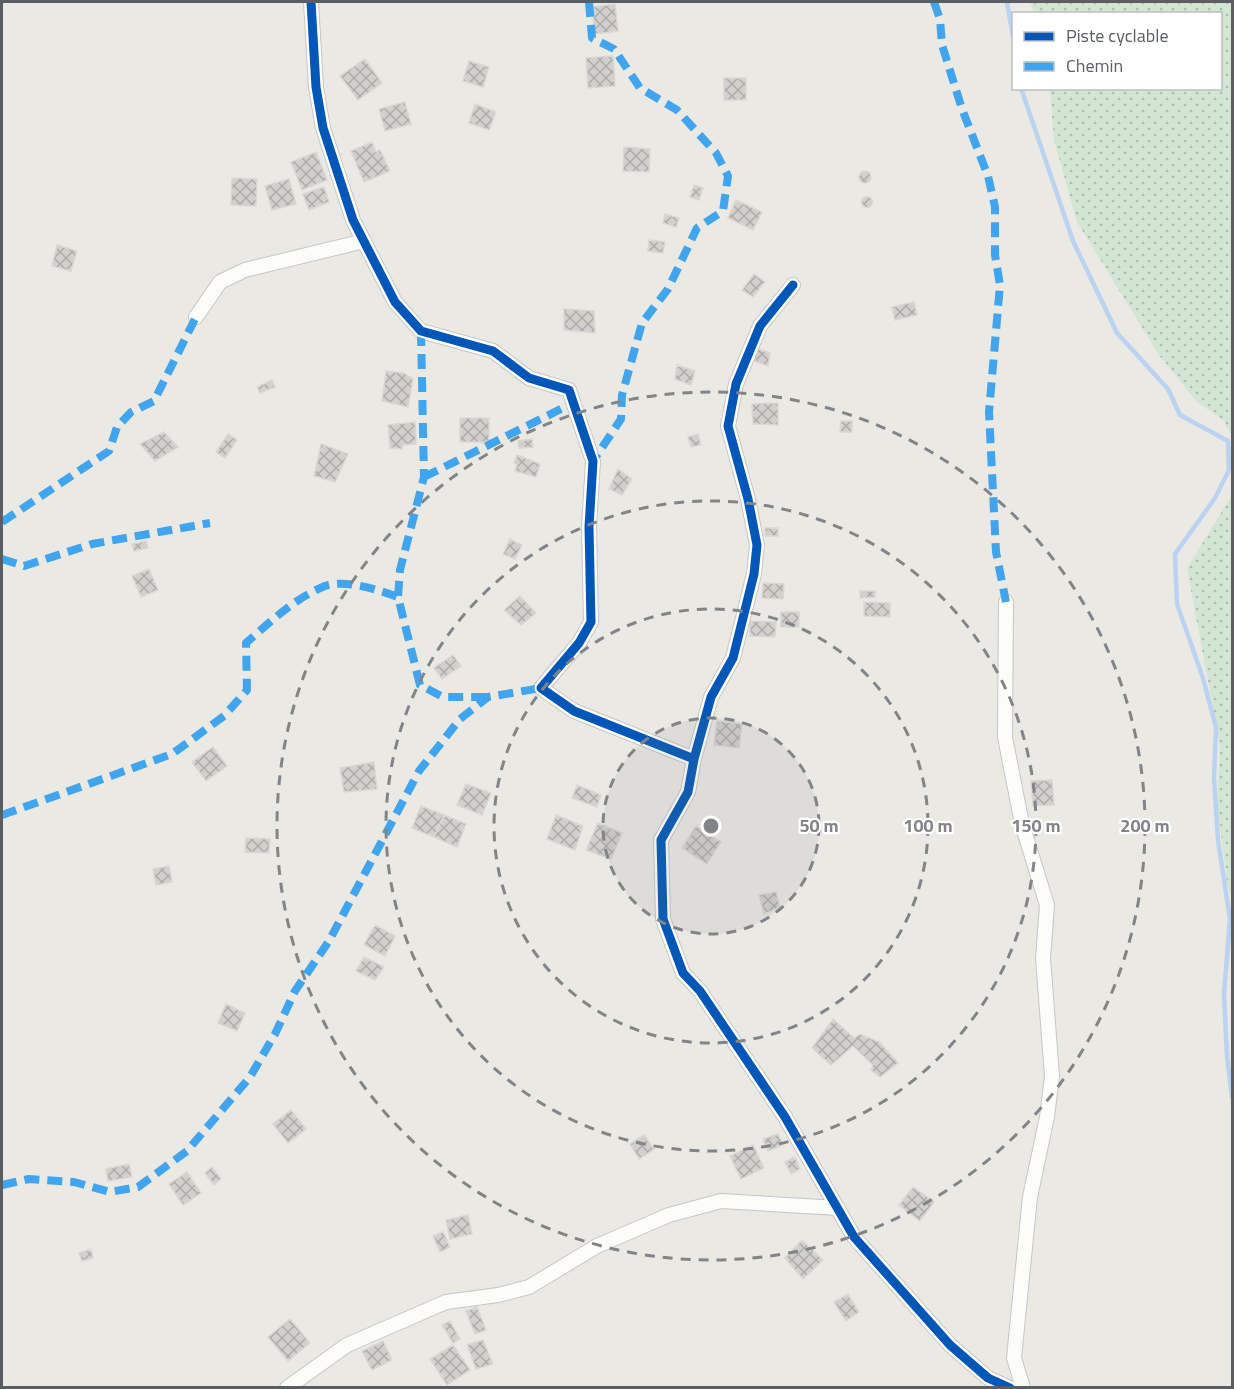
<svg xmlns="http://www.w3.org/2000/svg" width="1234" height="1389" viewBox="0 0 1234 1389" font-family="'Titillium Web',sans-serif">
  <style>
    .garden { fill: url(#garden-dots) }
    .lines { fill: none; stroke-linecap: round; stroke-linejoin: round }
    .stream { stroke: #bbd2f1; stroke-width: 4.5 }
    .building { fill: url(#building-cross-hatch); stroke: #d9d8d4; stroke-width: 1.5 }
    .minor-casing { stroke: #c6c6c5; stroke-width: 16 }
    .minor { stroke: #fcfcfb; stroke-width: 14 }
    .quiet { stroke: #40a5ee; stroke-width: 8; stroke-dasharray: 15 8; stroke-linecap: butt }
    .cycleway-casing { stroke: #fff; stroke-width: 13 }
    .cycleway { stroke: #0057b8; stroke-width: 9 }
    .ring { fill: none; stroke: #828487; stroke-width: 3; stroke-dasharray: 10 8 }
    .centre { fill: #828487; stroke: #fff; stroke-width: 3 }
    .ring-label { font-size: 18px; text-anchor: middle; font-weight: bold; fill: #828487; stroke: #fff; stroke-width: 4.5; stroke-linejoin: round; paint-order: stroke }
  </style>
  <defs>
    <pattern id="garden-dots" width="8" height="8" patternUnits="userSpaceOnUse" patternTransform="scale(1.5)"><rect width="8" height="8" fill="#d3e5d3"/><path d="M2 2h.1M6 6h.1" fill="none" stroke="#aebdaf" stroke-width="1.8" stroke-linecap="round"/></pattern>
    <pattern id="building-cross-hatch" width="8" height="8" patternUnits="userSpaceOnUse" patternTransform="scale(1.5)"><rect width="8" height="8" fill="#d1d0ce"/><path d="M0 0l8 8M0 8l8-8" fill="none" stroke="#adacab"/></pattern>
  </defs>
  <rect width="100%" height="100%" fill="#eae9e4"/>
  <path class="garden" d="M1030,2h202v434l-9,-16 -26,-18 -38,-47 -82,-133 -23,-82 -4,-51 170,-1v-74l-186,-1z
    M1232,495v403l-4,-9 -11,-86 3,-57 -33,-178z"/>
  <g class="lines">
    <path class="stream" d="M1007,2l7,40
      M1021,88l52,153 44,92 51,56 12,26 48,26 1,29 -14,28 -40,56 2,50 26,74 13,50 -2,50 4,62 12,79 -6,75 3,62 5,41"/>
  </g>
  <path class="building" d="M615,4l3,27 -23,3 -3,-27z
    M613,56l2,30 -27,2 -2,-30z
    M365,59l17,24 -24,17 -18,-24z
    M469,61l20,6 -6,20 -20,-6z
    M724,78h22v22h-22z
    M405,102l6,22 -26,7 -6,-22z
    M475,104l21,8 -7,18 -20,-7z
    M372,142l4,10 4,-2 10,21 -26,11 -13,-31z
    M624,147l26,2 -1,23 -26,-1z
    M316,152l11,28 -25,10 -11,-28z
    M859 177a6 6 0 1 1 12 0a6 6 0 1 1-12 0Z
    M232,178l25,1 -1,27 -25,-1z
    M289,179l7,25 -24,6 -7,-24z
    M694,185l9,3 -4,12 -9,-3z
    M324,187l5,15 -20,8 -6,-16z
    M861.5 202a5.5 5.5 0 1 1 11 0a5.5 5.5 0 1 1-11 0Z
    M736,200l26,12 -9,18 -25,-12z
    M665,214l14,4 -3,9 -13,-4z
    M649,240l16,2 -2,11 -15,-2z
    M57,245l20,6 -6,20 -19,-5z
    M754,274l11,8 -12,15 -11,-7z
    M914,302l3,13 -22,5 -3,-13z
    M564,309l30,2 1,22 -31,-3z
    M756,348l14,5 -2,13 -13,-5z
    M677,365l18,6 -4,14 -16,-6z
    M386,371l18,2 9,6 -5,28 -26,-6z
    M272,380l3,7 -15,6 -3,-6z
    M778,403v22l-25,-1 -1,-20z
    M460,418h29v24h-29z
    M841,421h11v11h-12z
    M415,422l1,22 -13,1 -1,4 -12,-1 -2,-23z
    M164,432l14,15 -23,14 -15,-17z
    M228,434l9,6 -12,18 -9,-6z
    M698,434l3,11 -10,2 -3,-10z
    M532,439l1,8 -14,1 -1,-7z
    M321,444l27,10 -13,28 -21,-6z
    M517,455l23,9 -4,13 -21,-6 2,-6 -3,-2z
    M618,469l14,10 -10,16 -13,-6z
    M765,528h13v8h-13z
    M510,539l12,6 -7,14 -12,-5z
    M146,541l2,7 -14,3 -2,-7z
    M149,569l9,21 -17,7 -9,-21z
    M763,583l21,1 -1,15 -21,-1z
    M860,591h15v6l-15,1z
    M520,596l16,17 -15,12 -17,-15z
    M864,602l26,1v14l-26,-1z
    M781,612h18v15h-18z
    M750,621l26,1 -1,15 -25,-1z
    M453,655l8,11 -19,13 -8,-11z
    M717,721l25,3 -3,24 -25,-3z
    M213,747l14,19 -21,15 -14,-19z
    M374,762l3,27 -33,3 -4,-24z
    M1052,780l2,25 -21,1 -2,-25z
    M466,784l25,9 -9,22 -25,-10z
    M577,785l24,10 -4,12 -25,-9z
    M421,806l23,9 -10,22 -22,-9z
    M444,815l22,9 -9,23 -23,-10z
    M556,815l27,11 -8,24 -28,-11z
    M598,823l24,10 -11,26 -25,-9z
    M696,826l25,16 -14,22 -25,-16z
    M246,838l24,1 -1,14 -24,-1z
    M169,866l3,16 -16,3 -3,-16z
    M776,892l4,15 -16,7 -5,-19z
    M375,925l20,11 -10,20 -21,-11z
    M364,957l20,10 -9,13 -19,-9z
    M226,1004l19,9 -8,18 -19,-8z
    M833,1019l21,19 6,-4 19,8 19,21 -18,14 -9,-7 2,-5 -20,-19 -22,19 -19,-17z
    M291,1110l15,19 -18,14 -15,-19z
    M778,1134l5,11 -15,6 -5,-12z
    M644,1135l10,14 -15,10 -9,-15z
    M753,1145l11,23 -23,11 -11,-23z
    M795,1157l5,12 -9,5 -6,-12z
    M129,1164l3,13 -24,4 -2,-12z
    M212,1167l9,12 -7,6 -9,-12z
    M187,1172l14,21 -18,12 -14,-21z
    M913,1187l21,15 -14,19 -21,-16z
    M468,1215l4,19 -22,5 -4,-19z
    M443,1232l7,15 -10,5 -7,-16z
    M802,1240l21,20 -20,19 -18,-21z
    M91,1249l2,9 -11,3 -3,-8z
    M848,1294l11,18 -13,9 -12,-19z
    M477,1307l9,23 -11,4 -9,-23z
    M290,1319l20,24 -22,18 -20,-24z
    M450,1321l10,18 -7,4 -11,-18z
    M483,1340l10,24 -17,5 -9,-24z
    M383,1341l9,19 -20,10 -10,-19z
    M453,1345l17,25 -23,15 -17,-26z"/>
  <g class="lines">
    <g class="minor-casing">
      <path id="minor" d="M311,2l5,85 7,41 30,92 42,82 26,29 72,20 36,27 40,12 24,71 -4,66 2,95 -12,21 -38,45 33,23 120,48
        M793,285l-33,41 -24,58 -8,42 20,73 9,46 -3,29 -21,84 -22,39 -17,62 -6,33 -27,48 2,79 20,54 17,18 85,126 69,120 96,108 38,33 22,10
        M196,317l24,-35 25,-12 119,-29
        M1006,602l-1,135 17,87 25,81 -4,53 9,118 -5,41 -17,80 -16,161 9,30
        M287,1388l60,-43 99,-43 52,-7 31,-8 68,-41 72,-31 52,-14 117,7"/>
    </g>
    <use href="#minor" class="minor"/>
    <path class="quiet" d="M589,2l3,36 22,11 26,39 37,22 39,43 12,23 -5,35 -26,17 -29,61 -26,34 -20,72 -1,24 -28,42
      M934,2l6,17 2,26 20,64 26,67 7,31v48l5,30 -11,127 7,140 10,50
      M421,331l3,146 -24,93 -2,27 22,88 23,12h45
      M424,477l149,-74
      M2,522l107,-71 8,-24 14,-15 23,-11 42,-84
      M2,559l22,7 68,-22 118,-21
      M2,815l170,-61 52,-38 23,-26 -1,-47c24,-21 49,-45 79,-57 20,-7 54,4 73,11
      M2,1185l27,-6 45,3 36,10 28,-5 49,-36 63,-74 25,-43 20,-43 34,-50 90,-170 41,-52 28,-22 53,-9"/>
    <g class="cycleway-casing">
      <path id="cycleway" d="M311,2l5,85 7,41 30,92 42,82 26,29 72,20 36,27 40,12 24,71 -4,66 2,95 -12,21 -38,45 33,23 120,48
        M793,285l-33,41 -24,58 -8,42 20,73 9,46 -3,29 -21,84 -22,39 -17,62 -6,33 -27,48 2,79 20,54 17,18 85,126 69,120 96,108 38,33 22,10"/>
    </g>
    <use href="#cycleway" class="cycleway"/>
  </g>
  <circle cx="711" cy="826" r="108" fill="#828487" fill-opacity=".12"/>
  <g class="ring">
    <circle cx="711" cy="826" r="108"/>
    <circle cx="711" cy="826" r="217"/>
    <circle cx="711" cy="826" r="325"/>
    <circle cx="711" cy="826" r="434"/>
  </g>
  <circle cx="711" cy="826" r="9" class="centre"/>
  <g class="ring-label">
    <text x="819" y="832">50 m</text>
    <text x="928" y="832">100 m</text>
    <text x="1036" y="832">150 m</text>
    <text x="1145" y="832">200 m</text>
  </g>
  <rect width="1234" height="1389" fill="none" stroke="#5a5d62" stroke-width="6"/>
  <rect x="1012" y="12" width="210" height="78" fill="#ffffff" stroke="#bdbec0" stroke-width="1.5"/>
  <rect x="1024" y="32" width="30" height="9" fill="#0057b8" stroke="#bdbec0" stroke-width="1.5"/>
  <text x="1066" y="42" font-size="18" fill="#5a5d62">Piste cyclable</text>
  <rect x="1024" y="62" width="30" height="9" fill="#40a5ee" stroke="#bdbec0" stroke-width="1.5"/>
  <text x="1066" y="72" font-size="18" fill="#5a5d62">Chemin</text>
</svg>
